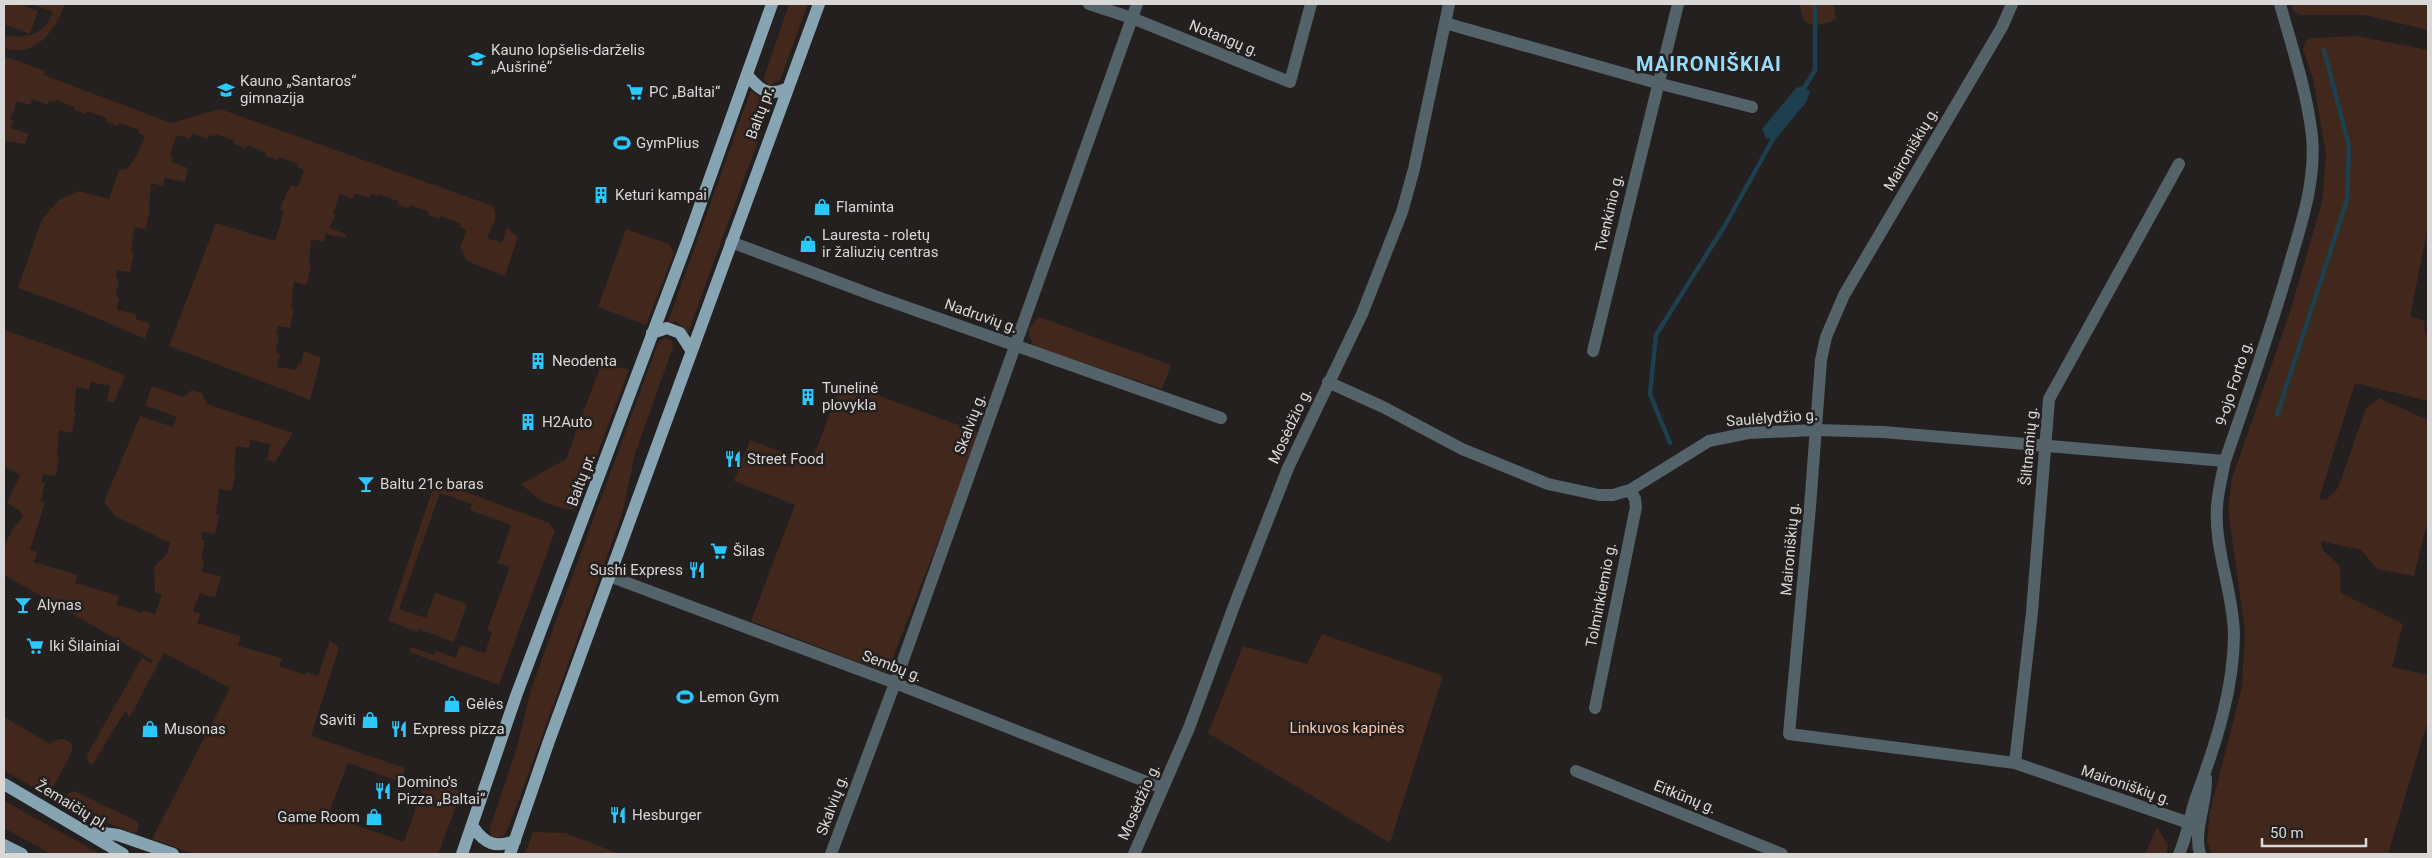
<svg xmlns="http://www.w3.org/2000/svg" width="2432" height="858" viewBox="0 0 2432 858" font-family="Roboto,sans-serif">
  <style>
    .green { fill: #42271c }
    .water { fill: #1e3f4d }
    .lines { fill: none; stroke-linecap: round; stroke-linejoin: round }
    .stream { stroke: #1e3f4d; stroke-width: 4.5 }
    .minor { stroke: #546269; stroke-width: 12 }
    .major { stroke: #86a4b2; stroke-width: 12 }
    .labels { text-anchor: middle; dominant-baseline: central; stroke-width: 5; stroke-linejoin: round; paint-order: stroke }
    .street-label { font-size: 15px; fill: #dad8d7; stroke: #23201f }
    .poi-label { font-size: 15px; fill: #dad8d7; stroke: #23201f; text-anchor: start }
    .park-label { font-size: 15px; fill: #fdc2aa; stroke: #23201f }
    .district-label { font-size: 20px; font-weight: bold; letter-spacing: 1px; fill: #97daf9; stroke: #23201f }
  </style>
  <rect width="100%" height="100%" fill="#23201f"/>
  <path class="green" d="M4,4h14l20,7 -8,23 -26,-10z
    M32,4h33c-9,25 -29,55 -61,44v-13c22,5 41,-1 49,-23z
    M789,4h19l-28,76 -11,6 -5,-6v-3z
    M1799,4h35l2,16 -21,6 -11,-5z
    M2292,4h136v26l-64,-15h-63l-8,-4z
    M2357,36l71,14v176l-18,91 14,3 1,15h3v66l-73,-18 -36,116 7,1 12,-12 28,-80 13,-10 49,22v99l-14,57 -37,-7 -16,-19 -40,-9 1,8 18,17 1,27 62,31 -11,43 36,8v45l-40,134h-176l-5,-13 3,-29 32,-125 3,-56 -17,-122 4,-31 58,-166 32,-110 4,-48 -13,-75 -10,-30 3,-8 6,-3z
    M4,56l41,15 -1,4 127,48 49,-14 273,97 3,11 -9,21 15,5 5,-15 11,9 -13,39 -38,-15 -7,-14 7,-17 -7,-3 1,-3 -20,-8 -1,3 -12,-4 1,-3 -19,-7 -2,3 -11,-4 1,-3 -20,-7 -1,2 -6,-2 -2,4 -14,-5 -3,6 -12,-5 -7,19 3,2 -7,13 17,6 -1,4 -19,-4 -2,8 -13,-3 -2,25h2l-4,21 -13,-3 -3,26 3,1 -4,19 -12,-2 -2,8 3,1 -3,18 4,1 -3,13 19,3 2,-7 3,1 3,-13 17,7 -11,42 -141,-54 47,-123 59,18 9,-29 -4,-4 11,-23 7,2 6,-17 -6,-3v-3l-19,-7 -2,3 -11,-4v-3l-19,-8 -1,4 -12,-5 1,-3 -19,-7 -2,3 -5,-2 -2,4 -15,-6 -2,6 -13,-4 -7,19 3,2 -2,6 17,6 -3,14 -20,-4 -2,8 -12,-3 -2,25h1l-4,21 -12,-2 -3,26h3l-4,19 -13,-2 -1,8 3,1 -3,18 3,1 -2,12 19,4v5l14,4 -5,16 -69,-30 -58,-21 24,-69 17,-19 19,-9 31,8 10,-29 8,-1 11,-16 7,-17 -7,-3 1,-3 -20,-7 -1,3 -12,-4 1,-4 -20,-7 -1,3 -11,-4v-3l-19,-7 -2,3 -5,-2 -2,4 -15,-6 -2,6 -13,-4 -7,19 4,1 -3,7 18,6 -4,10 -19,-3 -2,7z
    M751,90l10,9 11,3 -84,231 -11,-11h-9z
    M626,229l43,15 5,9 -28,72 -48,-18z
    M1039,317l132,48 -9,24 -127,-42 -5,-9 -1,-10z
    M4,330l58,20 61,24 2,3 -11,25h-7l3,-16 -19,-4 -2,8 -13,-3 -2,25h2l-4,21 -13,-3 -2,27h2l-3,19 -13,-2 -2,8 4,1 -4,18 4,1 -15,48 7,2 -3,10 44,13 -3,8 44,13 -3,8 26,9 1,-3 12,4 7,-19 -7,-2 -1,-26 13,-13 3,-11 -55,-27 -11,-14 36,-86 33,11 4,-10 -32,-12 7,-19 31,11 9,-7 10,3 5,11 86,29 -18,29 -8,-2 3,-16 -19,-4 -2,8 -13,-2 -2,24h2l-4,21 -13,-2 -3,26h3l-4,19 -12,-2 -2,8 4,1 -4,18 3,1 -2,12 19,4 -6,22 -15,-5 -7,18 7,3 -3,9 44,13 -3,10 44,12 -3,8 26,9 1,-3 12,4 12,-36 9,8 -28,88 94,32 -4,14 -53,-19 -20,52 76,27 18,-52 -5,-2 2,-8 7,-4 36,15 -24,63h-244l-42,-15 78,-151 -66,-35 -35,65 -3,-8 -34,55 -4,-3 -1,-7 55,-97 9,5 2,-3 -149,-85c0,-26 0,-38 19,-58l-4,-7 -12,-7 13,-28 -16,-9z
    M664,338l8,2 1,7 -38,107 -13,61 -102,282 -15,38 -10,4 -4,-3 -1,-8 27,-81 14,-58 127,-346z
    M602,362l27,8 -51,135 -6,5c-11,-2 -22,-5 -32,-10 -8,-5 -11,-11 -20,-15l46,-26z
    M842,382l138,51 -93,240 -136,-52 44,-116 -61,-24 16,-41 61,23z
    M439,482l110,41 6,8 -56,154 -90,-33 3,-5 22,8 2,-4 20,7 4,-13 25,8 7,-21 -5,-2 23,-63 -12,-4 13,-38 -41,-15 2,-6 -32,-11 -41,116 27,9 9,-25 32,11 -13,38 -35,-13 -2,3 -29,-11 47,-138z
    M1322,634l121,42 -53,167 -182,-110 35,-87 64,18z
    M4,717l46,27c9,-6 14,-8 22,1v7l-21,39 -10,1 -37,-22z
    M74,791l63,30 2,3 -3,10 -67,-26 -3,-10 3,-5z
    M4,801l4,2 92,51h-49l-47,-26z
    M2157,827l11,18 -2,9h-21z
    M533,832l32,1 55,21h-95z"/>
  <path class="water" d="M1803,86l7,5 -3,10 -31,38 -4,1 -6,-2 -4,-9 34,-41z"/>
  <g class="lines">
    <path class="stream" d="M1803,90l12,-20v-66
      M2277,415l70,-215 2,-54 -25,-96
      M1670,443l-20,-49 6,-59 71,-113 47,-85"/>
    <path class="minor" d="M1089,4l43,14 158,64 21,-78
      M2012,4l-10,23 -158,268 -18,42 -5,23 -11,147 -21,227 226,29 174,60 9,9
      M1445,23l212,60 95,24
      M731,242l144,54 346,122
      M1593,351l85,-347
      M1328,382l55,25 79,42 86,35 51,11h14l17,-5 79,-49 39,-8 67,-3 68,2 342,29
      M609,576l286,107 267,105
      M1595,708l41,-201 -1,-8 -5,-9
      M2015,763l17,-151 17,-213 130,-235
      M1576,771l206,83
      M831,854l64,-171 242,-679
      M1134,854l55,-126 45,-122 54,-138 74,-154 40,-102 12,-43 35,-165
      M2179,854c9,-19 11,-42 19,-62 18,-49 36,-104 36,-158 -1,-43 -20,-85 -17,-128 1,-15 5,-30 8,-45 23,-67 47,-134 66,-202 12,-40 25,-81 21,-123 -5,-44 -20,-89 -32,-132
      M2200,854c-7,-24 7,-50 6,-76"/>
    <path class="major" d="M747,75c12,14 20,22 39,14
      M652,333l15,-5 13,5 11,17
      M4,784l119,70
      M473,827c12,17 22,21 42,14
      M88,831l30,4 55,19
      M4,845l18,9
      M462,854l54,-158 171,-454 85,-238
      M510,854l39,-113 270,-737"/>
  </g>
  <defs>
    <g id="school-bare" transform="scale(1.35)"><path d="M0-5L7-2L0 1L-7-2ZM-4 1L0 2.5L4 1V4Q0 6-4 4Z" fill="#29c8ff" stroke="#23201f" stroke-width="2.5" paint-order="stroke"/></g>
    <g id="supermarket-bare" transform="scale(1.35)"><path d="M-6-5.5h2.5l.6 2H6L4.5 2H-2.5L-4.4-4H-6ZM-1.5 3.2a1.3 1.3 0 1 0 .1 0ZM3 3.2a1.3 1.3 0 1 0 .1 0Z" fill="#29c8ff" stroke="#23201f" stroke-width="2.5" paint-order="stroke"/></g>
    <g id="stadium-bare" transform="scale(1.35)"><path d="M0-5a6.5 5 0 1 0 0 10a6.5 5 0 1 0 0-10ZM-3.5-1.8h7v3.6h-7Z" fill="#29c8ff" stroke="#23201f" stroke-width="2.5" paint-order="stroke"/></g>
    <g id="building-bare" transform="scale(1.35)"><path d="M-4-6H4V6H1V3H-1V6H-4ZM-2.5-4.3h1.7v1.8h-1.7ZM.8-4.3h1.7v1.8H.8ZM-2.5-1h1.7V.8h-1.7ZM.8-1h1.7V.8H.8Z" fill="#29c8ff" stroke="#23201f" stroke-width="2.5" paint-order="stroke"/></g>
    <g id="shop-bare" transform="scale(1.35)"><path d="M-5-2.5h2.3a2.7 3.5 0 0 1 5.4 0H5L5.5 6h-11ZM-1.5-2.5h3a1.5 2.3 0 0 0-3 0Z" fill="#29c8ff" stroke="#23201f" stroke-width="2.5" paint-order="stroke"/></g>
    <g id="restaurant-bare" transform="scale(1.35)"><path d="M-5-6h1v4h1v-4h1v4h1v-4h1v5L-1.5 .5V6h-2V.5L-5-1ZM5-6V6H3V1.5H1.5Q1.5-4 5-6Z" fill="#29c8ff" stroke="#23201f" stroke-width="2.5" paint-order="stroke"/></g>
    <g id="bar-bare" transform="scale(1.35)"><path d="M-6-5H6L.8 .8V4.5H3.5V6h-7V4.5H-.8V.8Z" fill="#29c8ff" stroke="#23201f" stroke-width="2.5" paint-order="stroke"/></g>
  </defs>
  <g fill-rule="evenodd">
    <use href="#school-bare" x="477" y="59"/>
    <use href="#school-bare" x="226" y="90"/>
    <use href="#supermarket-bare" x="635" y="92"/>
    <use href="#stadium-bare" x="622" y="143"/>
    <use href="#building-bare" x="601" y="195"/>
    <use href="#shop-bare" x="822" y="207"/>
    <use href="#shop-bare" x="808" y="244"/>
    <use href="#building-bare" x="538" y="361"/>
    <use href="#building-bare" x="808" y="397"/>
    <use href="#building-bare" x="528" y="422"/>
    <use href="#restaurant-bare" x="733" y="459"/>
    <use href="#bar-bare" x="366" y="484"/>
    <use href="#supermarket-bare" x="719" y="551"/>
    <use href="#restaurant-bare" x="697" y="570"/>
    <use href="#bar-bare" x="23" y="605"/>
    <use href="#supermarket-bare" x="35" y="646"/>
    <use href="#stadium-bare" x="685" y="697"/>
    <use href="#shop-bare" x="452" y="704"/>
    <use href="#shop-bare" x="370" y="720"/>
    <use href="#shop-bare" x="150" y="729"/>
    <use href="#restaurant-bare" x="399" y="729"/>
    <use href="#restaurant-bare" x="383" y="791"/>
    <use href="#restaurant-bare" x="618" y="815"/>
    <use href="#shop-bare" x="374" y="817"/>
  </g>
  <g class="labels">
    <g class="street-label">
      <text transform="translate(1224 38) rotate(22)">Notangų g.</text>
      <text transform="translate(760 113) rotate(-70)">Baltų pr.</text>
      <text transform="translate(1911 149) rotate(-60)">Maironiškių g.</text>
      <text transform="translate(1609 213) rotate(-77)">Tvenkinio g.</text>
      <text transform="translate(981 316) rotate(19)">Nadruvių g.</text>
      <text transform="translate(2234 383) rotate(-72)">9-ojo Forto g.</text>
      <text transform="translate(1772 418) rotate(-4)">Saulėlydžio g.</text>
      <text transform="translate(970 424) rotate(-70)">Skalvių g.</text>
      <text transform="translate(1290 426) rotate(-65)">Mosėdžio g.</text>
      <text transform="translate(2029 446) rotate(-85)">Šiltnamių g.</text>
      <text transform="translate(581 480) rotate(-70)">Baltų pr.</text>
      <text transform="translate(1790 549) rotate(-85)">Maironiškių g.</text>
      <text transform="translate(1601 595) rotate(-79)">Tolminkiemio g.</text>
      <text transform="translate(892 666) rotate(21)">Sembų g.</text>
      <text transform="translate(2126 785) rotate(19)">Maironiškių g.</text>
      <text transform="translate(1685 797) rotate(22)">Eitkūnų g.</text>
      <text transform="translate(1139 802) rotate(-66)">Mosėdžio g.</text>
      <text transform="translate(72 805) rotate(31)">Žemaičių pl.</text>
      <text transform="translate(832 805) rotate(-70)">Skalvių g.</text>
    </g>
    <g class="poi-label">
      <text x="491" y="50">Kauno lopšelis-darželis<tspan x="491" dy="17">„Aušrinė“</tspan></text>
      <text x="240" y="81">Kauno „Santaros“<tspan x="240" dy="17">gimnazija</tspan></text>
      <text x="649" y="92">PC „Baltai“</text>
      <text x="636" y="143">GymPlius</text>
      <text x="615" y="195">Keturi kampai</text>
      <text x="836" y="207">Flaminta</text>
      <text x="822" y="235">Lauresta - roletų<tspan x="822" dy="17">ir žaliuzių centras</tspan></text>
      <text x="552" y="361">Neodenta</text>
      <text x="822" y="388">Tunelinė<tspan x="822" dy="17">plovykla</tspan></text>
      <text x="542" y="422">H2Auto</text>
      <text x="747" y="459">Street Food</text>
      <text x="380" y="484">Baltu 21c baras</text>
      <text x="733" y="551">Šilas</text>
      <text x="683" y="570" text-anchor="end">Sushi Express</text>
      <text x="37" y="605">Alynas</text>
      <text x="49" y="646">Iki Šilainiai</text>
      <text x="699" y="697">Lemon Gym</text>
      <text x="466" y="704">Gėlės</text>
      <text x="356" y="720" text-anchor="end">Saviti</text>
      <text x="164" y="729">Musonas</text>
      <text x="413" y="729">Express pizza</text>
      <text x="397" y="782">Domino's<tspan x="397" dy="17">Pizza „Baltai“</tspan></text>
      <text x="632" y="815">Hesburger</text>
      <text x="360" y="817" text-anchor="end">Game Room</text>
    </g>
    <g class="park-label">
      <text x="1347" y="728">Linkuvos kapinės</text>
    </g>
    <g class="district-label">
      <text x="1709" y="64">MAIRONIŠKIAI</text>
    </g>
  </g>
  <rect width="2432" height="858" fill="none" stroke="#dad8d7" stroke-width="10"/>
  <path d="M2262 838v8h104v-8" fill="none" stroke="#dad8d7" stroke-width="2.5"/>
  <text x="2270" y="838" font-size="15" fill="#dad8d7" stroke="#23201f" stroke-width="4" paint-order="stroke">50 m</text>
</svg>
